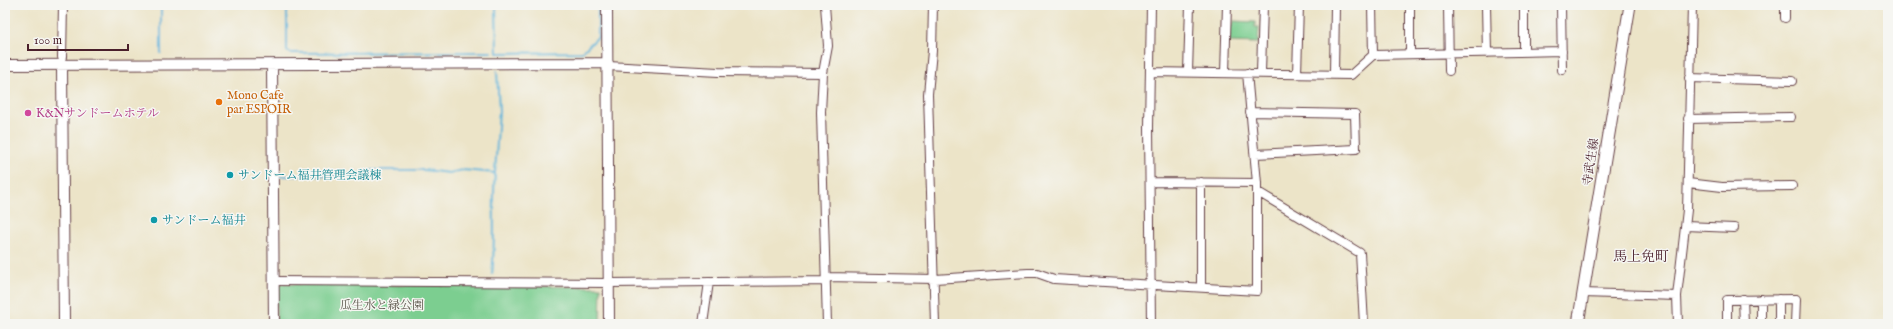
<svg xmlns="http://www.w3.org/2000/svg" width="1893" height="329" viewBox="0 0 1893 329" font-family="'IM FELL English','Noto Serif JP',serif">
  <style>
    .green { fill: #7cce90; stroke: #63765e }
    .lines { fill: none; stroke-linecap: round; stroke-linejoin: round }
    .stream { stroke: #5db4da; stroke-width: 2 }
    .minor-casing { stroke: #623d43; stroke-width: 10 }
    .tertiary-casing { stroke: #623d43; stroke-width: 12 }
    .secondary-casing { stroke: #623d43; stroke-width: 13 }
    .minor { stroke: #fff; stroke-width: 8 }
    .tertiary { stroke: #fff; stroke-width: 10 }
    .secondary { stroke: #fff; stroke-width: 11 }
    .food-dot { fill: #e8710a; stroke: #f6f6f2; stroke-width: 1.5 }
    .hotel-dot { fill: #d1479c; stroke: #f6f6f2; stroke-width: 1.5 }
    .culture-dot { fill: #0f9aa8; stroke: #f6f6f2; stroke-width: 1.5 }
    .labels { text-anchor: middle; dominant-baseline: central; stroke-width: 3; stroke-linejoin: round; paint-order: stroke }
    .food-label { font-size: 12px; fill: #c56008; stroke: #f6f6f2; text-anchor: start }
    .hotel-label { font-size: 12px; fill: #b23c85; stroke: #f6f6f2; text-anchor: start }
    .street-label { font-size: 12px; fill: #4a1f2b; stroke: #f6f6f2 }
    .culture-label { font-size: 12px; fill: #0d838f; stroke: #f6f6f2; text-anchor: start }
    .park-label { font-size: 12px; fill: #595449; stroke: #f6f6f2 }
    .quarter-label { font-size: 14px; fill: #4a1f2b; stroke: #f6f6f2 }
  </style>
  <rect width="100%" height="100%" fill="#f6f6f2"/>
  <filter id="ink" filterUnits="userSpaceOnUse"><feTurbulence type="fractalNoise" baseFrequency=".025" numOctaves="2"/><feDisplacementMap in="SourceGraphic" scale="8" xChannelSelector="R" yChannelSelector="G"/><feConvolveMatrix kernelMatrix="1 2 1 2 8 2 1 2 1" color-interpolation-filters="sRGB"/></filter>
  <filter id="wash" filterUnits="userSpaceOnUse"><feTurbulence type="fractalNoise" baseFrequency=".012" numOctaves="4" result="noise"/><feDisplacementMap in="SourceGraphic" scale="16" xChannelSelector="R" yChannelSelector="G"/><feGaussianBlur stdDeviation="0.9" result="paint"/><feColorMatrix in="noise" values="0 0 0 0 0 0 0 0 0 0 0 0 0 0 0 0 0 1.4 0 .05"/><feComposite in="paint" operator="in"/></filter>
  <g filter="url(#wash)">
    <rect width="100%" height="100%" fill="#ece4c8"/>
    <path class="green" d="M1233,21l22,1v5h4l-1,16 -29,-1v-16h3z
      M277,284l324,3 -1,37h-324z"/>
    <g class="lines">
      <path class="stream" d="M161,5v48
        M287,5v46l4,2 200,-1
        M496,5l1,48 85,-1 16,-15v-32
        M495,173l4,-62 -2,-40
        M279,176h71l24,-6h50l25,3 14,-3 32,3c-3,34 1,68 -3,101"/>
    </g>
  </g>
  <g filter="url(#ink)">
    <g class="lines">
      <g class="minor-casing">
        <path id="minor" d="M825,5l3,41 -5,27 -2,39 6,212
          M933,5l-1,46 -4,43 7,230
          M1410,5v49
          M1448,5l1,66
          M1486,5l1,48
          M1524,5v47
          M1561,5l1,65
          M1785,18v-13
          M1373,55l189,-4
          M62,57l1,-52
          M608,66l110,6 105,1
          M1150,72l201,3 22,-20 -1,-50
          M1188,72l2,-67
          M1225,73l2,-68
          M1261,73l2,-68
          M1297,74l2,-69
          M1334,74l1,-69
          M1689,78l103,3
          M1250,112l105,2 1,35 -101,5
          M1688,119l103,-2
          M1150,182l107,1
          M1201,182v105
          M1688,183l34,4 70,-1
          M1258,192l102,61 4,71
          M1685,226l49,2
          M826,277l109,2 93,-6h9l17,6 203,12v-108l-10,-110
          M274,281l335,2 217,-2
          M1583,293l94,3
          M1743,299l1,25
          M1761,299v25
          M1779,299v25
          M703,324l6,-42
          M1151,324l-2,-197 2,-122
          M1678,324l-1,-28 10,-86 5,-205
          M1727,324v-24l69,-1 -1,25"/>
      </g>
      <g class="tertiary-casing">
        <path id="tertiary" d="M607,5l2,319
          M5,65l603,-2
          M272,65l2,259
          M62,66l2,258"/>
      </g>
      <g class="secondary-casing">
        <path id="secondary" d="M1578,324l52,-319"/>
      </g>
      <use href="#minor" class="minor"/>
      <use href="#tertiary" class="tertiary"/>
      <use href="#secondary" class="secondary"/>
    </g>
  </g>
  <circle class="food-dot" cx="219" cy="102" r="4"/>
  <circle class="hotel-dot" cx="28" cy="113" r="4"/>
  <g class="culture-dot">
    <circle cx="230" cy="175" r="4"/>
    <circle cx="154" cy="220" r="4"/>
  </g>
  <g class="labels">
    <g class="food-label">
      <text x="227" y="95">Mono Cafe<tspan x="227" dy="14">par ESPOIR</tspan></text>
    </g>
    <g class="hotel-label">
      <text x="36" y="113">K&amp;Nサンドームホテル</text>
    </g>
    <g class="street-label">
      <text transform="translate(1591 162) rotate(-81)">寺武生線</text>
    </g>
    <g class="culture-label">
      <text x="238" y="175">サンドーム福井管理会議棟</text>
      <text x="162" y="220">サンドーム福井</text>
    </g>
    <g class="park-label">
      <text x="382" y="305">瓜生水と緑公園</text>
    </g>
    <g class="quarter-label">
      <text x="1641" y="257">馬上免町</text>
    </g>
  </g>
  <rect width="1893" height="329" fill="none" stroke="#f6f6f2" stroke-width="20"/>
  <path d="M28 44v6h100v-6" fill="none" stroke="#4a1f2b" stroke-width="2"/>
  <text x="34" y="44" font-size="12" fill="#4a1f2b" stroke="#f6f6f2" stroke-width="3" paint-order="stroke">100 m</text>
</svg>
